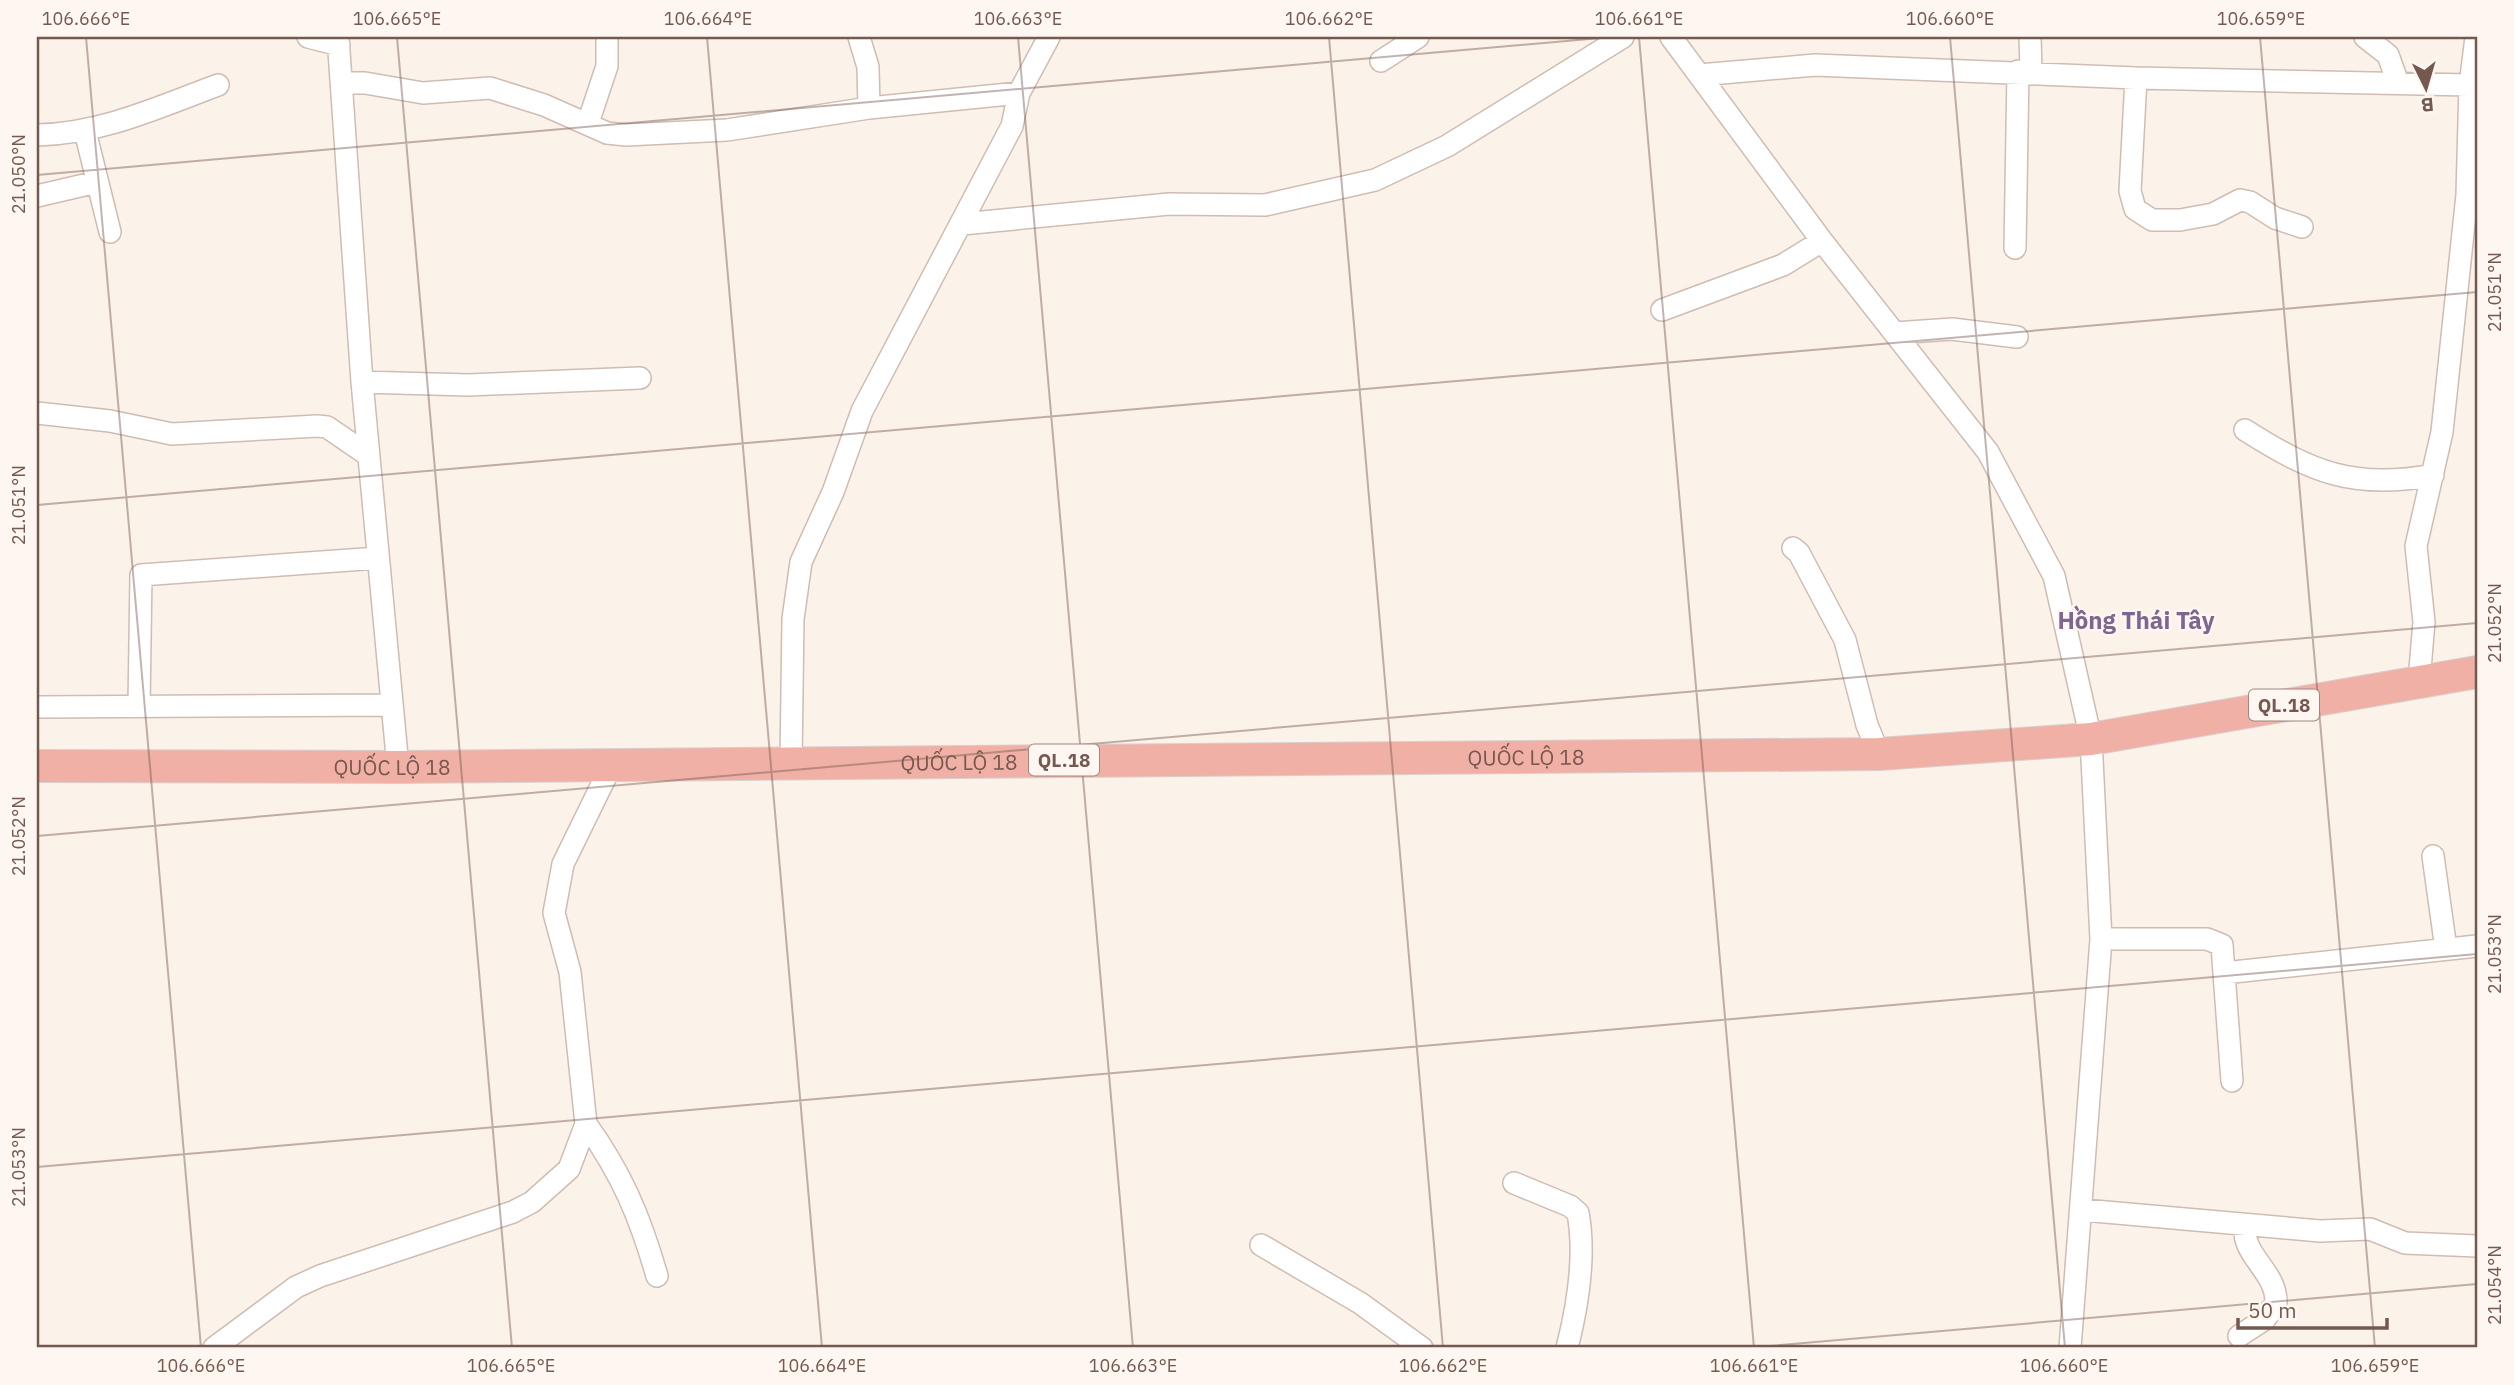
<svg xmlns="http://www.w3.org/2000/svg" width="2514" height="1385" viewBox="0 0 2514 1385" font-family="'IBM Plex Sans',sans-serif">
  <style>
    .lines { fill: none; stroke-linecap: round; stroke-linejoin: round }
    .minor-casing { stroke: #cfbcb3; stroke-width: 24 }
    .highway-casing { stroke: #d8d0ce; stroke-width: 34 }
    .minor { stroke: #fff; stroke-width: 21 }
    .highway { stroke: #f1b0a6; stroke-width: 32 }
    .ticks { fill: none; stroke: #75584f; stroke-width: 2; stroke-opacity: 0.45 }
    .labels { text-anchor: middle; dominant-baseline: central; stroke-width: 5; stroke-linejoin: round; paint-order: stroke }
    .shield { fill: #fef7f1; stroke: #9e8880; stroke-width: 2 }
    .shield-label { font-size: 19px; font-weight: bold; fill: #75584f }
    .street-label { font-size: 21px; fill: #75584f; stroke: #fef7f1 }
    .quarter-label { font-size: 24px; font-weight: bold; fill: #7d6690; stroke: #fef7f1 }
    .neatline { fill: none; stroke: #75584f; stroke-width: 2.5 }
    .ticks-label { font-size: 18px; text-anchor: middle; fill: #75584f }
  </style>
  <rect width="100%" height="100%" fill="#fbf3ea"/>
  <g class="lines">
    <g class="minor-casing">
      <path id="minor" d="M308,37l31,8
        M338,37l24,345 36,385
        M859,37l9,30 1,41
        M1671,37l151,204 166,211 66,124 37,163 10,200 -31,409
        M2030,37l1,34
        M2365,37l23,18 10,28
        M1381,61l37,-24
        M1699,75l116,-10 321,13 334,7
        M2136,78l-6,113 5,18 17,11h28l33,-6 27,-14 10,2 25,16 27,9
        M342,83h23l58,10 67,-5 54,17 63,28 19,2 101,-5 142,-22 150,-15
        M588,123l19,-57v-29
        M85,131l25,101
        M37,135c64,-1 122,-28 181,-50
        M37,196l60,-14
        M962,224l207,-20 96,1 110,-25 72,-34 176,-109
        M2015,248l3,-177
        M1662,310l121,-45 39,-24
        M1895,333l57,-4 65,8
        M362,382l106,3 172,-7
        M37,413l73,8 62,13 145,-8 10,1 41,28
        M2245,430c66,42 109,60 188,45
        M1793,548l6,5 46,87 22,85 12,29
        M2419,681l5,-59 -8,-76 26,-114 25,-237 3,-110 6,-48
        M139,706l2,-131 237,-17
        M37,707l354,-2
        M791,763l2,-144 8,-57 32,-70 29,-81 150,-285 7,-33 30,-56
        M2433,856l13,93
        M2101,939h106l15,6 2,28
        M2232,1081l-8,-108 253,-27
        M586,1124c36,50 54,93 71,152
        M1514,1183l56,23 8,7c8,44 0,92 -11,135
        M2083,1210l237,21 50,-2 35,14 72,3
        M1261,1245l99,58 62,45
        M2239,1336l26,-17 11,-16c1,-32 -35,-47 -31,-78
        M214,1348l82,-61 24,-11 193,-64 19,-10 37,-33 17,-45 -16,-152 -16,-59 9,-49 49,-100"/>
    </g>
    <g class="highway-casing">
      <g id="highway">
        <path id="s1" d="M37,766l361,1 1481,-13 212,-15 386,-67"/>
      </g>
    </g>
    <use href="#minor" class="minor"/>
    <use href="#highway" class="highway"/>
  </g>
  <path class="ticks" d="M86,37l115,1311M397,37l115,1311M707,37l115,1311M1018,37l115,1311M1329,37l114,1311M1639,37l115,1311M1950,37l115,1311M2260,37l115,1311M37,175l1575,-138M37,505l2440,-213M37,836l2440,-213M37,1167l2440,-213M1748,1348l729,-64"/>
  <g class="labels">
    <g class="shield">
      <rect x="2249" y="689.5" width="70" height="31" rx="5"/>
      <rect x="1029" y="744.5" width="70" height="31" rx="5"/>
    </g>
    <g class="shield-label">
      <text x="2284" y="705">QL.18</text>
      <text x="1064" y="760">QL.18</text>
    </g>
    <g class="street-label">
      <text stroke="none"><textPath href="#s1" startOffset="1489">QUỐC LỘ 18</textPath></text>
      <text stroke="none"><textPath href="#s1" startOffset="922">QUỐC LỘ 18</textPath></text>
      <text stroke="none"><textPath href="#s1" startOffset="355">QUỐC LỘ 18</textPath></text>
    </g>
    <g class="quarter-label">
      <text x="2136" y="620">Hồng Thái Tây</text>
    </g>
  </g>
  <rect width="2514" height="1385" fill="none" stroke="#fef7f1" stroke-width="77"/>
  <g transform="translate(2426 88) rotate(175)" stroke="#fef7f1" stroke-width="5" paint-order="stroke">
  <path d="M0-5L12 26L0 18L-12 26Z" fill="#75584f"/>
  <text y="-10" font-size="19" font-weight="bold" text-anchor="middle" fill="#75584f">B</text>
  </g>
  <path d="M2238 1318v10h149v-10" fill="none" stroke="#75584f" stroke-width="3.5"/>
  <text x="2248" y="1318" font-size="21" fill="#75584f" stroke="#fef7f1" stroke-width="5" paint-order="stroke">50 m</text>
  <rect x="38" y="38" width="2438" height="1308" class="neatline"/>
  <g class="ticks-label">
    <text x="86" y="25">106.666°E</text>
    <text x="397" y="25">106.665°E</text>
    <text x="708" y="25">106.664°E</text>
    <text x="1018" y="25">106.663°E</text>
    <text x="1329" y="25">106.662°E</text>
    <text x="1639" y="25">106.661°E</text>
    <text x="1950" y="25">106.660°E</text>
    <text x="2261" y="25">106.659°E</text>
    <text transform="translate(19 174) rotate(-90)" y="6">21.050°N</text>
    <text transform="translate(2495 292) rotate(-90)" y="6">21.051°N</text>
    <text transform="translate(19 505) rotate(-90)" y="6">21.051°N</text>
    <text transform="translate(2495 623) rotate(-90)" y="6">21.052°N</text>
    <text transform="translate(19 836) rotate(-90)" y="6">21.052°N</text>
    <text transform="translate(2495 954) rotate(-90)" y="6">21.053°N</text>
    <text transform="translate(19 1167) rotate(-90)" y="6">21.053°N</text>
    <text transform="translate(2495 1285) rotate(-90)" y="6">21.054°N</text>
    <text x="201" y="1372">106.666°E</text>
    <text x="511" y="1372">106.665°E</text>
    <text x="822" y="1372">106.664°E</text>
    <text x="1133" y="1372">106.663°E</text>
    <text x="1443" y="1372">106.662°E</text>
    <text x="1754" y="1372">106.661°E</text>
    <text x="2064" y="1372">106.660°E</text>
    <text x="2375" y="1372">106.659°E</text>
  </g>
</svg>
